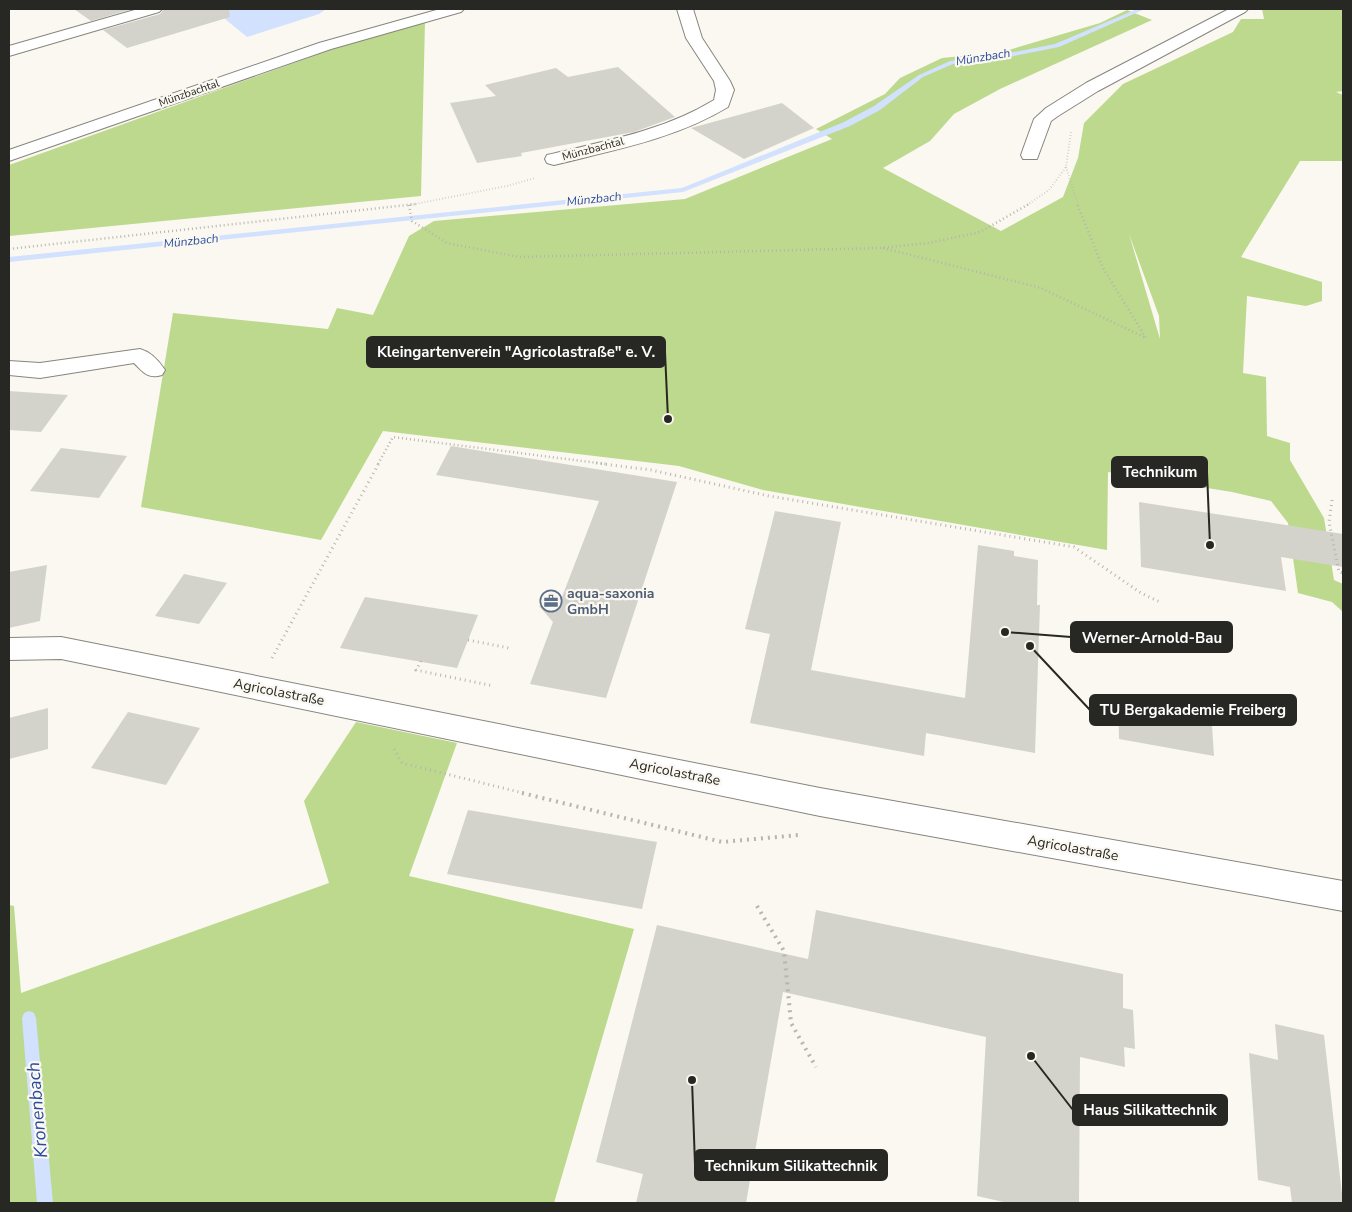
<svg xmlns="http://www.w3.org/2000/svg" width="1352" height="1212" viewBox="0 0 1352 1212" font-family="'Nunito Sans',sans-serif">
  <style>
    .green { fill: #bcd98d; fill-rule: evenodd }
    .water { fill: #d2e1fe }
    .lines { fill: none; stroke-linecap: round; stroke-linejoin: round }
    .stream { fill: #d2e1fe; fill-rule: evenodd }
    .building { fill: #d4d3cb }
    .minor-casing { stroke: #87857e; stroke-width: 2 }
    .path-far3 { stroke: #b6b5af; stroke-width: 2; stroke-dasharray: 0.5 2.5; stroke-linecap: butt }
    .path-far2 { stroke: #b6b5af; stroke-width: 2.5; stroke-dasharray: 1 3; stroke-linecap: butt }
    .path-far1 { stroke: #b6b5af; stroke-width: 3; stroke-dasharray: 1 4; stroke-linecap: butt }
    .path { stroke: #b6b5af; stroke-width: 4; stroke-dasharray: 2 5; stroke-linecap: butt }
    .minor { fill: #fff; fill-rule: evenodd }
    .labels { text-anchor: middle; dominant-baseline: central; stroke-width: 4.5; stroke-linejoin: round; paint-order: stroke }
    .far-street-label { font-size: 11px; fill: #272724; stroke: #faf8f0 }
    .far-water-label { font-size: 12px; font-style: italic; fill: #2a4c9d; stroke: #faf8f0 }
    .service-label { font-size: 14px; font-weight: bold; fill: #4e5e75; stroke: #faf8f0; text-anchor: start }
    .street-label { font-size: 14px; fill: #272724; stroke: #faf8f0 }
    .near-water-label { font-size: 18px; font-style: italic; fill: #2a4c9d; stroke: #faf8f0 }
    .leader { fill: none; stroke: #272724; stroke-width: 2 }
    .callout-dot { fill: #272724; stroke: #faf8f0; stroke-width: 2 }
    .callout { fill: #272724; stroke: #272724; stroke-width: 2 }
    .callout-label { font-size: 15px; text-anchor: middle; font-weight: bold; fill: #fff }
  </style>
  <rect width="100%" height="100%" fill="#faf8f0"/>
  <path class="green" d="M1262,9h81v82l-7,1 7,3v66h-43l-59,96 81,25v19l-16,5 -59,-10 -4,77 23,4 1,59 23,7v17l34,58 10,62 9,4v28l-11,-10 -34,-9 -10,-70 -17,-22 -39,-9 -124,-20 -1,78 -344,-60 -84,-24 -296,-35 -62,109 -180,-33 32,-194 155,16 9,-21 36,7 36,-79 25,-15 251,-22 147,-60 -16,-10 69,-35 15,-16 42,-20 60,-6 98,-29 27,-13 25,10 -152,69 -46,25 -24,27 -47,27 118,63 62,-34 15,-39 6,-35 39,-39 110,-52 8,-13h23zM1129,234l30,82 1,23z
    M425,21l-4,175 -412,40v-71l338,-121z
    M356,722l101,21 -48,133 225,53 -80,274h-545v-298l5,1 7,87 308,-110 -25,-82z"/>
  <path class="water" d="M213,9h113l-7,5 -72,23z"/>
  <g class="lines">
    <path class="stream" d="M1137,9h8l-86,38 -55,11 -51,6 -30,13 -43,33 -30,16 -167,66 -674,70v-5l673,-69 162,-66 30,-16 45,-31 31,-14 54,-7 51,-10z
      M29,1011l5,2 2,5 17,185h-16l-15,-185 2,-5z"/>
  </g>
  <path class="building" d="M74,9h58l-41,12z
    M164,9h65l1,8 -103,31 -24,-18 57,-16z
    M618,67l57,50 -41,15 -113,21 1,3 -45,7 -27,-60 46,-7 -11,-11 71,-17 12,9z
    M782,103l32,25 -70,31 -53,-31z
    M9,391l59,4 -27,37 -32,-2z
    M451,446l226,36 -71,216 -76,-14 23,-62 -14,-16 23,-9 37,-96 -163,-26z
    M61,448l66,8 -28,42 -69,-7z
    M1139,502l204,32v33l-62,-10 5,34 -145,-24z
    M775,511l66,11 -30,148 154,28 13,-153 36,6v5l24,4 -1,45h3l-5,148 -109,-20 -2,23 -174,-33 20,-89 -25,-5z
    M47,565l-7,56 -31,7v-56z
    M184,574l43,9 -28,41 -44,-8z
    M365,597l113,18 -21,53 -117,-20z
    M1118,695l93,16 3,45 -95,-17z
    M48,708v41l-39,10v-41z
    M128,712l72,16 -34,57 -75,-17z
    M468,810l189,32 -15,67 -195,-35z
    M816,910l307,64v34l10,2 2,39 -11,-2 1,20 -45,-10 -1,146h-71l-31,-7 9,-159 -203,-45 -37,211h-110l7,-29 -47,-12 61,-237 151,34z
    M1275,1024l49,11 19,168h-51l-2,-16 -32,-7 -9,-127 29,7z"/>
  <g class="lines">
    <g class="minor-casing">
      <path id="minor" d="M138,9h24l-3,3 -150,44v-10z
        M440,9h24l-3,3 -130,37 -322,112v-11l310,-107z
        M677,9h16l9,29 28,43 4,9 -6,17c-53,32 -114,43 -174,58l-7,-2 -2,-4 2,-4c58,-14 116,-24 167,-55l2,-10 -2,-9 -28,-43z
        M1229,9h19l-3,3 -147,79 -40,25 -7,5 -14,38h-14l-2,-4 13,-36 12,-11 40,-25z
        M140,349c11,3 19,12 25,21l-3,5c-14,4 -18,-2 -28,-12l-94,15 -31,-3v-14l31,2z
        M61,637l759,151 523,93v30l-523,-95 -759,-157 -52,1v-22z"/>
    </g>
    <path class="path-far3" d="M1066,167l12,38
      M410,205l97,-19 28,-8
      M1027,205l22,-15 17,-23 5,-35"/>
    <path class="path-far2" d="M409,205l3,16 35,22 72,14 361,-9 49,-5 51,-11 49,-28
      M883,248l158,40 105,50 -43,-70 -26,-64
      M9,249l407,-45
      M378,464l15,-27 213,27"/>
    <path class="path-far1" d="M596,463l55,7 118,26 305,51 67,46 21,10
      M1332,500l-3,22 10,50 4,1
      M468,640l41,8
      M272,658l107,-195
      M421,661l-5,9 78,16
      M394,749l8,14 125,31"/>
    <path class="path" d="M522,793l200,49 77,-7
      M757,906l27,45 7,72 25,44"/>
    <use href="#minor" class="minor"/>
  </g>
  <defs>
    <g id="office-ring" transform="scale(1.125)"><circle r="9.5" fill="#faf8f0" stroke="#5c6f8a" stroke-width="1.5"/><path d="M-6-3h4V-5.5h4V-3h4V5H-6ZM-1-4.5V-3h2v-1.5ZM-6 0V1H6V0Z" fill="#5c6f8a"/></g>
  </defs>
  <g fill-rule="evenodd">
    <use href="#office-ring" x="551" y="601"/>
  </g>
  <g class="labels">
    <g class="far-street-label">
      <text transform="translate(189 93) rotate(-19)">Münzbachtal</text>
      <text transform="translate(593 149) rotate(-15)">Münzbachtal</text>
    </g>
    <g class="far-water-label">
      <text transform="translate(983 57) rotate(-9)">Münzbach</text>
      <text transform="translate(594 199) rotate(-6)">Münzbach</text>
      <text transform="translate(191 241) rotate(-6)">Münzbach</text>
    </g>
    <g class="service-label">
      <text x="567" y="593">aqua-saxonia<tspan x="567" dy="16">GmbH</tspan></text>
    </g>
    <g class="street-label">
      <text transform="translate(279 692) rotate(11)">Agricolastraße</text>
      <text transform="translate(675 772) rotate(11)">Agricolastraße</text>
      <text transform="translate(1073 848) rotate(10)">Agricolastraße</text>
    </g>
    <g class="near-water-label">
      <text transform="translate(37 1110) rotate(-95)">Kronenbach</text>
    </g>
  </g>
  <path class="leader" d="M668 419L665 352M1210 545L1207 472M1005 632L1071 637M1030 646L1090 710M1031 1056L1073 1110M692 1080L695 1165"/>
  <g class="callout-dot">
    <circle cx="668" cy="419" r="5"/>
    <circle cx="1210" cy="545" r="5"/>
    <circle cx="1005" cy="632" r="5"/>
    <circle cx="1030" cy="646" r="5"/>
    <circle cx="1031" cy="1056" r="5"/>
    <circle cx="692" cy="1080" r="5"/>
  </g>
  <g class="callout">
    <rect x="367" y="337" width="298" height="30" rx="5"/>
    <rect x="1112" y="457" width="95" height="30" rx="5"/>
    <rect x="1071" y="622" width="161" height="30" rx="5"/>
    <rect x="1090" y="695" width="206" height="30" rx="5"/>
    <rect x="1073" y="1095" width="154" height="30" rx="5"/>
    <rect x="695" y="1150" width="192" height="30" rx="5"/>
  </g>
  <g class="callout-label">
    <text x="516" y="357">Kleingartenverein "Agricolastraße" e. V.</text>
    <text x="1160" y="477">Technikum</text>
    <text x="1152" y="643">Werner-Arnold-Bau</text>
    <text x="1193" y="715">TU Bergakademie Freiberg</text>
    <text x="1150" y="1115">Haus Silikattechnik</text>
    <text x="791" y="1171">Technikum Silikattechnik</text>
  </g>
  <rect width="1352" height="1212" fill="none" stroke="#272724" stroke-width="20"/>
</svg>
